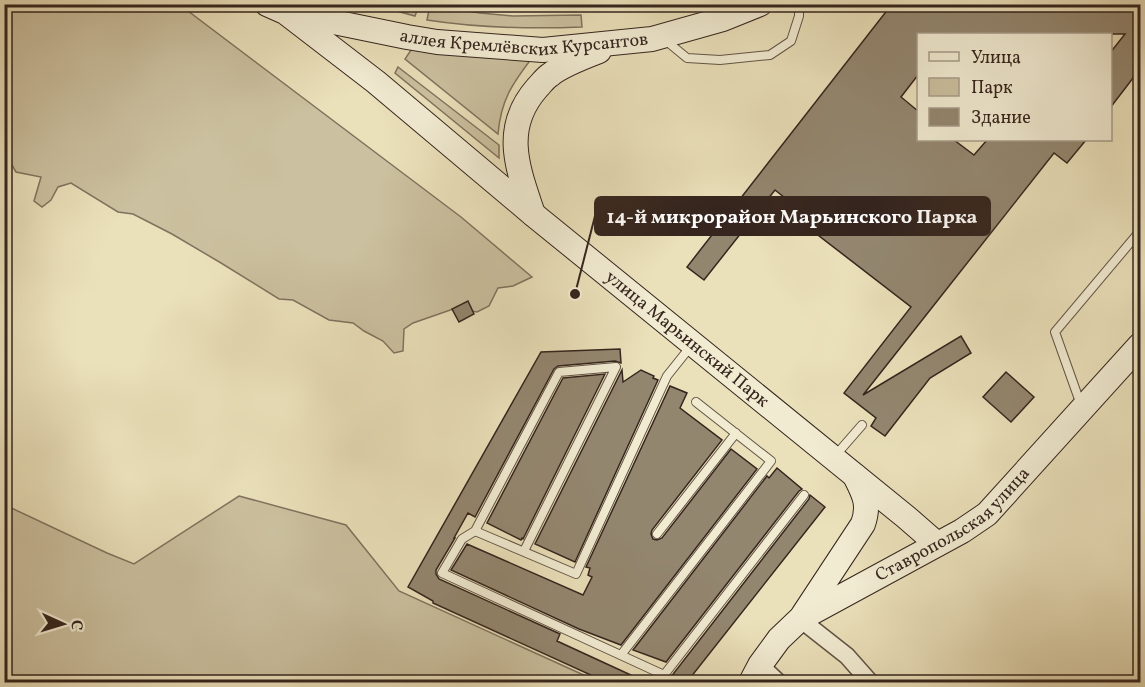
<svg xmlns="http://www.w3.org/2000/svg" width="1145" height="687" viewBox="0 0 1145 687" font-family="Vollkorn,serif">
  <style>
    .green { fill: #cbc09f; stroke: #80725e; stroke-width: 1.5 }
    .building { fill: #93866f; stroke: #35251e; stroke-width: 1.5 }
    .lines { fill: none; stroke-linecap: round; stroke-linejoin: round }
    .lane-casing { stroke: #625445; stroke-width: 10 }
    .street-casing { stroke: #625445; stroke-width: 19 }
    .secondary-casing { stroke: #35251e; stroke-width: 26 }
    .lane { stroke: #f1ebd2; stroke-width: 8 }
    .street { stroke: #f1ebd2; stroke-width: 16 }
    .secondary { stroke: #f1ebd2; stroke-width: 24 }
    .labels { text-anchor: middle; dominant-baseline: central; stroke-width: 6; stroke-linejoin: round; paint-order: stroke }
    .street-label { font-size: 18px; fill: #35251e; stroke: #f1ebd2 }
    .leader { fill: none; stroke: #35251e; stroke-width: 2 }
    .callout-dot { fill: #35251e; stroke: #f1ebd2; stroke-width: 2 }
    .callout { fill: #35251e; stroke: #35251e; stroke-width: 2 }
    .callout-label { font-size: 20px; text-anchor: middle; font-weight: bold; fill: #fff }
  </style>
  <rect width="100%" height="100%" fill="#eae0ba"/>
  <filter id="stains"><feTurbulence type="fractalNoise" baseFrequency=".00333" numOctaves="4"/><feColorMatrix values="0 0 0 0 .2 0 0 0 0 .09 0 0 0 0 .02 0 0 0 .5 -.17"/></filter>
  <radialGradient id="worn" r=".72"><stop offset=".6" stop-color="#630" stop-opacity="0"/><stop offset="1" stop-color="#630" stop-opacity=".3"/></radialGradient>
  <path class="green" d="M5,5h175l281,212 71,60 -19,9 -15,2 -9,18 -12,6 -21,-4 -43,15 -9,6 -1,22 -9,2 -11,-12 -19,-10 -11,-8 -24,-3 -36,-20 -14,-1 -58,-36 -49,-29 -39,-20 -15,-2 -47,-29 -13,4 -7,13 -9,7 -8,-6 7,-24 -25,-5 -10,-17 -1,-12z
    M374,5h45l-4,11z
    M430,5l50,8 33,3 68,-1 1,12c-52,2 -104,1 -155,-7z
    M411,50l121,8c-20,26 -31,42 -34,76l-93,-75z
    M398,67l101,78v13l-104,-85z
    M239,496l107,29 53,66 200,91h-594v-177l102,48 27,11z"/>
  <path class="building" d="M892,4h248v65l-30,39v-55l15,-19h-207v41l-17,22 17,14v29h36l20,15 13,-15h99l-19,23 -13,-10 -191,242 98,-59 10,17 -41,25 -45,58 -14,-10 5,-8 -32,-25 67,-86 -106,-82 5,-7 -35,-28 -71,90 -17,-13z
    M468,301l6,13 -15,8 -7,-13z
    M620,349l1,14 -6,-2 -57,5 -4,3 -79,148 -7,-4 -14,25h1l-19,32v4l3,5 121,55 -3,7 89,41h-40l-173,-79v-2l-25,-14 133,-235z
    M622,370l1,12 18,-12 13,6 -1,2 5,2 -83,182 -40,-18z
    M1006,372l28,25 -23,25 -28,-25z
    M605,374l-82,165 -1,-1 -1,2 -34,-17 76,-145z
    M670,386l17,7 -7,15 42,32 -70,90 -1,4 2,5 4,1 5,-2 69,-89 26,20 -136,176 -42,-16 -128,-59 16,-26 116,51 9,-18 -4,-2 2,-7 -4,-1z
    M777,468l25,21 -3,2 -133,171 -33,-12 134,-174 2,2z
    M810,495l15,12 -138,175h-20l142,-183z"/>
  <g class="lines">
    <g class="lane-casing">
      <path id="lane" d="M664,39l23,19 33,2 50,-5 21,-14 8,-25v-12
        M691,346l-24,30 -91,198 -101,-43 -13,8 -20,34 222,102 140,-180
        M1081,405l-26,-73 85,-101
        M835,456l27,-31
        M475,531l84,-159 57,-5 -92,184
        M657,534l79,-101
        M621,655l150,-194 -75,-59"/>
    </g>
    <g class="street-casing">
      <path id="street" d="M800,619l47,37 23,26
        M760,665l18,17"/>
    </g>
    <g class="secondary-casing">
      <g id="secondary">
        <path id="s1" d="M267,4l18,8 91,70 158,133 372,302 31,27"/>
        <path id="s2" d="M290,13l117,24 30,5 106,8 109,-11 71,-20 37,-15"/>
        <path d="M533,214c-15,-45 -32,-85 4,-126 4,-4 8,-10 13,-13 10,-9 36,-19 49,-24"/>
        <path d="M803,615l60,-91c7,-20 1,-30 -8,-48"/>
        <path id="s3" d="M751,682l9,-17 19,-26 21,-20 162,-88 25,-17 153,-169"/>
      </g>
    </g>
    <use href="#lane" class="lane"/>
    <use href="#street" class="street"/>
    <use href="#secondary" class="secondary"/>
  </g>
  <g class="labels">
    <g class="street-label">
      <text stroke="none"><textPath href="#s2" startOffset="237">аллея Кремлёвских Курсантов</textPath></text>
      <text stroke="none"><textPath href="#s1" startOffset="538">улица Марьинский Парк</textPath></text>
      <text stroke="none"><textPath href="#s3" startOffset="261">Ставропольская улица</textPath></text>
    </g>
  </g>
  <path class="leader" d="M575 294L595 216"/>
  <circle class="callout-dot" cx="575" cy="294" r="6"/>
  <rect class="callout" x="595" y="197" width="395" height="38" rx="6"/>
  <g class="callout-label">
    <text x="792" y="223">14-й микрорайон Марьинского Парка</text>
  </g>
  <rect width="1145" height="687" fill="none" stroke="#eae0ba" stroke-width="24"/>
  <rect x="6" y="6" width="1133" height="675" fill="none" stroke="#35251e" stroke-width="3"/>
  <rect x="12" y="12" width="1121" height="663" fill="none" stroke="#35251e" stroke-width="1.5"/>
  <rect x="917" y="33" width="195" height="108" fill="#f1ebd2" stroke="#a69c8a" stroke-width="1.5"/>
  <rect x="929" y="52" width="30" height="9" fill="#f1ebd2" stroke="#a69c8a" stroke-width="1.5"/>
  <text x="971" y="63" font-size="18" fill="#35251e">Улица</text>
  <rect x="929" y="78" width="30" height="18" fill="#cbc09f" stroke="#a69c8a" stroke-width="1.5"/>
  <text x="971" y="93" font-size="18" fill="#35251e">Парк</text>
  <rect x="929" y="108" width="30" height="18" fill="#93866f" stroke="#a69c8a" stroke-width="1.5"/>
  <text x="971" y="123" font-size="18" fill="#35251e">Здание</text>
  <g transform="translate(63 624) rotate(94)" stroke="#f1ebd2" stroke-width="4.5" paint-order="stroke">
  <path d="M0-4.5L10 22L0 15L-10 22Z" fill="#35251e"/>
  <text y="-9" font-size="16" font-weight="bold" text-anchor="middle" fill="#35251e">С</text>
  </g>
  <rect width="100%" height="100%" filter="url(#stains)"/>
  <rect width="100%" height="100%" fill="url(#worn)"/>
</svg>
